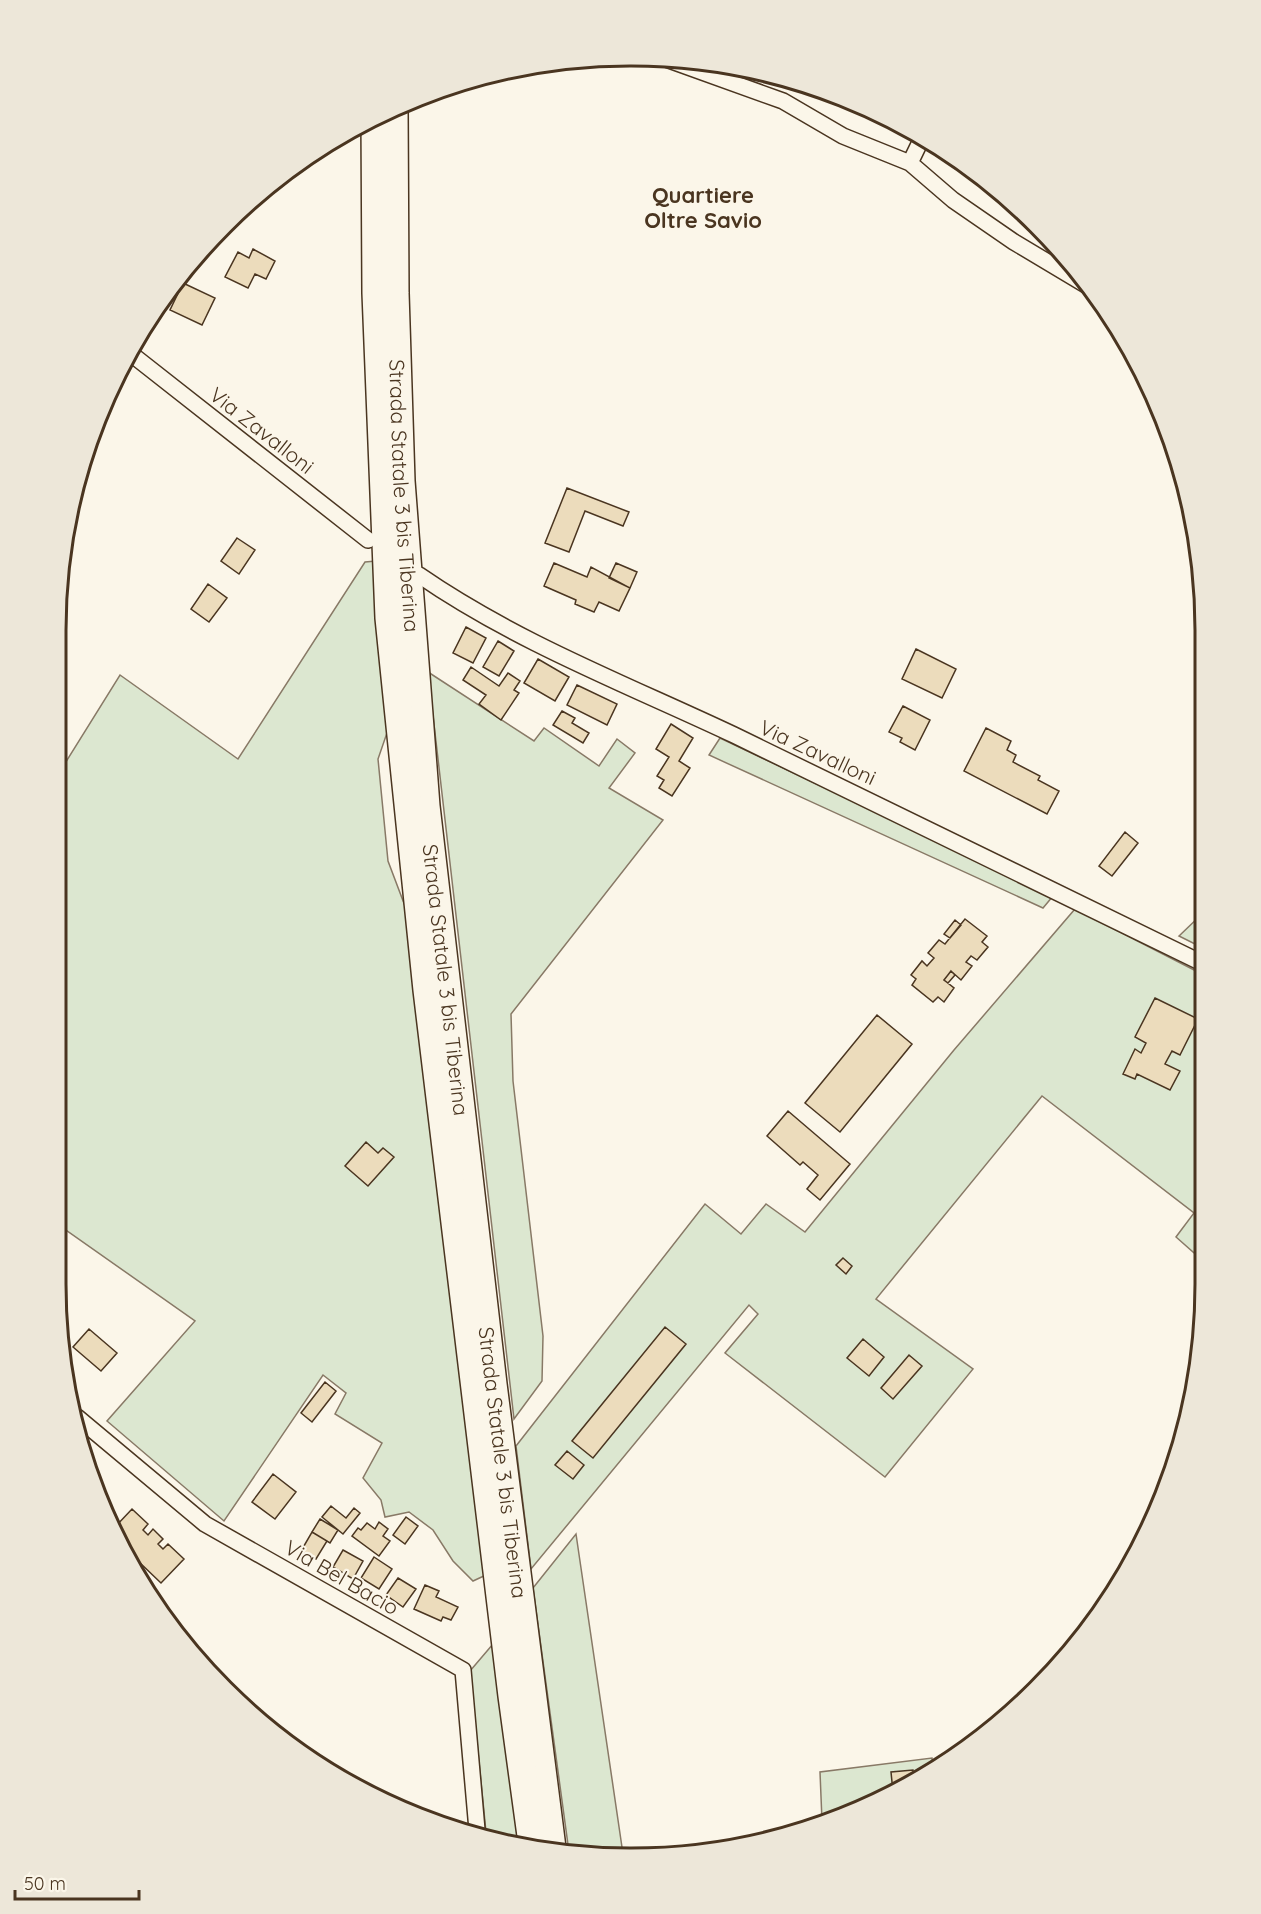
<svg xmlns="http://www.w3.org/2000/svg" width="1261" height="1914" viewBox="0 0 1261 1914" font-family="Quicksand,sans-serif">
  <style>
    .green { fill: #dce7d0; stroke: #887966; stroke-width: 1.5 }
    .building { fill: #ecdcbc; stroke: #4a3520; stroke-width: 1.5 }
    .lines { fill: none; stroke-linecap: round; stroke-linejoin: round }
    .street-casing { stroke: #4a3520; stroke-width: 18 }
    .highway-casing { stroke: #4a3520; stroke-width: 30 }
    .street { stroke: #fbf6e9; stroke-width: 15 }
    .highway { stroke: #fbf6e9; stroke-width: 27 }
    .labels { text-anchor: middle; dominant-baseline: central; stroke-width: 4.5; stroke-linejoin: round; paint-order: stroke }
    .street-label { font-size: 21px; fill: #4a3520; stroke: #fbf6e9 }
    .neighbourhood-label { font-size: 22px; font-weight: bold; fill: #4a3520; stroke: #fbf6e9 }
    .rim { fill: none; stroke: #4a3520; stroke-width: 3 }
  </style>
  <rect width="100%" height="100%" fill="#fbf6e9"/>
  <path class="green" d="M376,561l12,169 -10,29 10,102 20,53 78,661 -13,6 -20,-20 -20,-31 -24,-18 -24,5 -4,-17 -18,-22 19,-35 -47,-29 11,-21 -23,-18 -99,146 -117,-100 88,-100 -139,-98 1,-186 7,-9 -7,-6 2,-249 61,-98 118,84 127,-197z
    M428,672l106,69 10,-13 55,38 18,-27 18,14 -26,35 54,32 -152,194 2,67 30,255 -1,45 -28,38z
    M720,738l333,158 -10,12 -334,-153z
    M1075,909l127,65 -1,285 -25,-22 18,-24 -152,-117 -166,203 97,70 -88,108 -160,-124 33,-39 -9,-9 -218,264 -15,-123 189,-242 36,30 25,-30 39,28 149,-182z
    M1203,913v35l-24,-12z
    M576,1534l47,320 -30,3 -24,-5 -36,-264z
    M493,1644l28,196 -35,-8 -16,-161z
    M932,1758l1,11 -15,12 -96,40 -2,-49z"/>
  <path class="building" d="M843,98l59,27 -2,4z
    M253,249l22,12 -9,18 -11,-5 -7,14 -23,-11 13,-25 11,6z
    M183,283l32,15 -13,27 -32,-15z
    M567,488l62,24 -6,14 -38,-15 -16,41 -24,-9z
    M237,538l18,12 -16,24 -18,-13z
    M554,563l33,14 4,-10 39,21 -11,23 -20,-9 -5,10 -19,-8 1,-4 -32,-14z
    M616,563l21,9 -7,16 -21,-10z
    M208,584l19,14 -18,24 -18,-13z
    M466,627l20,11 -13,25 -20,-10z
    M498,641l16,10 -15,25 -16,-9z
    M916,649l40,20 -14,29 -40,-19z
    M538,659l31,18 -14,24 -31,-18z
    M471,667l28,19 9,-13 12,8 -6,9 5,3 -18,27 -22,-16 7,-9 -23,-15z
    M577,685l40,19 -10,21 -40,-20z
    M903,706l27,14 -15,30 -15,-8 2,-4 -13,-6z
    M562,711l13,7 -3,5 17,10 -6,10 -30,-18z
    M671,724l22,14 -14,23 11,7 -18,28 -13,-8 5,-8 -7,-4 12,-19 -13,-8z
    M986,728l25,13 -4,9 9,5 -3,7 27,14 -2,4 21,11 -12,23 -83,-43z
    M1125,832l13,11 -26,33 -13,-10z
    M965,919l22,17 -5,6 6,5 -11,13 -6,-4 -5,6 6,4 -11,14 -10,-9 -7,9 10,8 -10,14 -6,-5 -5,5 -21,-17 4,-6 -5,-4 11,-14 5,5 7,-8 -6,-5 11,-13 6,4z
    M955,920l6,5 -11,13 -6,-4z
    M951,971l4,4 -7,8 -4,-3z
    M1155,998l43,21 -18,36 -8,-4 -7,13 15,7 -10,19 -33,-16 -2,5 -12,-5 12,-25 6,4 5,-10 -11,-6z
    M877,1015l35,29 -72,88 -35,-29z
    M788,1111l62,53 -30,36 -13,-11 11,-14 -15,-13 -3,3 -33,-29z
    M366,1142l12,11 5,-5 11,9 -26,29 -23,-20z
    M843,1258l9,8 -6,8 -10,-9z
    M665,1327l21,17 -93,114 -21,-17z
    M89,1329l28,24 -16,18 -28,-24z
    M863,1339l21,18 -15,19 -22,-18z
    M909,1355l13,11 -29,33 -12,-11z
    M325,1382l11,9 -24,31 -11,-9z
    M567,1451l17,14 -11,14 -18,-14z
    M273,1474l23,18 -21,27 -23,-17z
    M331,1506l15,12 8,-10 6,5 -17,21 -21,-17z
    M132,1509l16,15 -5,6 5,5 5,-6 10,10 -5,5 5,5 5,-5 16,15 -23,24 -21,-20 -3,2 -6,-6 -16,-32z
    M406,1517l12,9 -13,18 -12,-9z
    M320,1519l18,11 -8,13 -18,-11z
    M379,1522l9,7 -5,7 7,5 -11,15 -27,-20 6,-8 3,2 6,-7 8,6z
    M312,1532l15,9 -11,18 -15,-8z
    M343,1550l20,11 -10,18 -20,-12z
    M374,1557l18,12 -13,20 -18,-11z
    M398,1578l18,11 -13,18 -17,-12z
    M425,1585l14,6 -3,6 22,10 -7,13 -8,-3 -2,4 -27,-12z
    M913,1770l2,13 -22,9 -2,-20z"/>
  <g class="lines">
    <g class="street-casing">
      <path id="street" d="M666,59l117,42 60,35 67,27 43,37 61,42 77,46
        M910,163l13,-27
        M130,353l238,187
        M419,575c97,67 209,110 315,160 157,75 313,151 468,228
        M77,1417l128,107 258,146 14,160"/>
    </g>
    <g class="highway-casing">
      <g id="highway">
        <path id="s1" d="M394,108l1,185 6,188 25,325 67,578 59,464"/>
        <path d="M375,116l1,177 13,325 38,372 85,706 20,147"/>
      </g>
    </g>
    <use href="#street" class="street"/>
    <use href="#highway" class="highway"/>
  </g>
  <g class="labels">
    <g class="street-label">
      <text transform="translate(262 430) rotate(38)">Via Zavalloni</text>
      <text stroke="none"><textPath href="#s1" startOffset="388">Strada Statale 3 bis Tiberina</textPath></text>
      <text transform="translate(818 752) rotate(25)">Via Zavalloni</text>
      <text stroke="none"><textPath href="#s1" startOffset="874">Strada Statale 3 bis Tiberina</textPath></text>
      <text stroke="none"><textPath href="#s1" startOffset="1360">Strada Statale 3 bis Tiberina</textPath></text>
      <text transform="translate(342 1577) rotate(30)">Via Bel Bacio</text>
    </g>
    <g class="neighbourhood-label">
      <text x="703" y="195">Quartiere<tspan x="703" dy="25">Oltre Savio</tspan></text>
    </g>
  </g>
  <path d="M0 0H1261V1914H0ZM630 66H631A564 564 0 0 1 1195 630V1284A564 564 0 0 1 631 1848H630A564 564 0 0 1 66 1284V630A564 564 0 0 1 630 66Z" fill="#ede7d9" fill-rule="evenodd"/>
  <path class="rim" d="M630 66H631A564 564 0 0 1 1195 630V1284A564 564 0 0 1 631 1848H630A564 564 0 0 1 66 1284V630A564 564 0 0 1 630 66Z"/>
  <path d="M15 1890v9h124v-9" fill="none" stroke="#4a3520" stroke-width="3"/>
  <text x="24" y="1890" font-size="18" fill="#4a3520" stroke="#fbf6e9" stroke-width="4.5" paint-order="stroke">50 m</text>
</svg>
